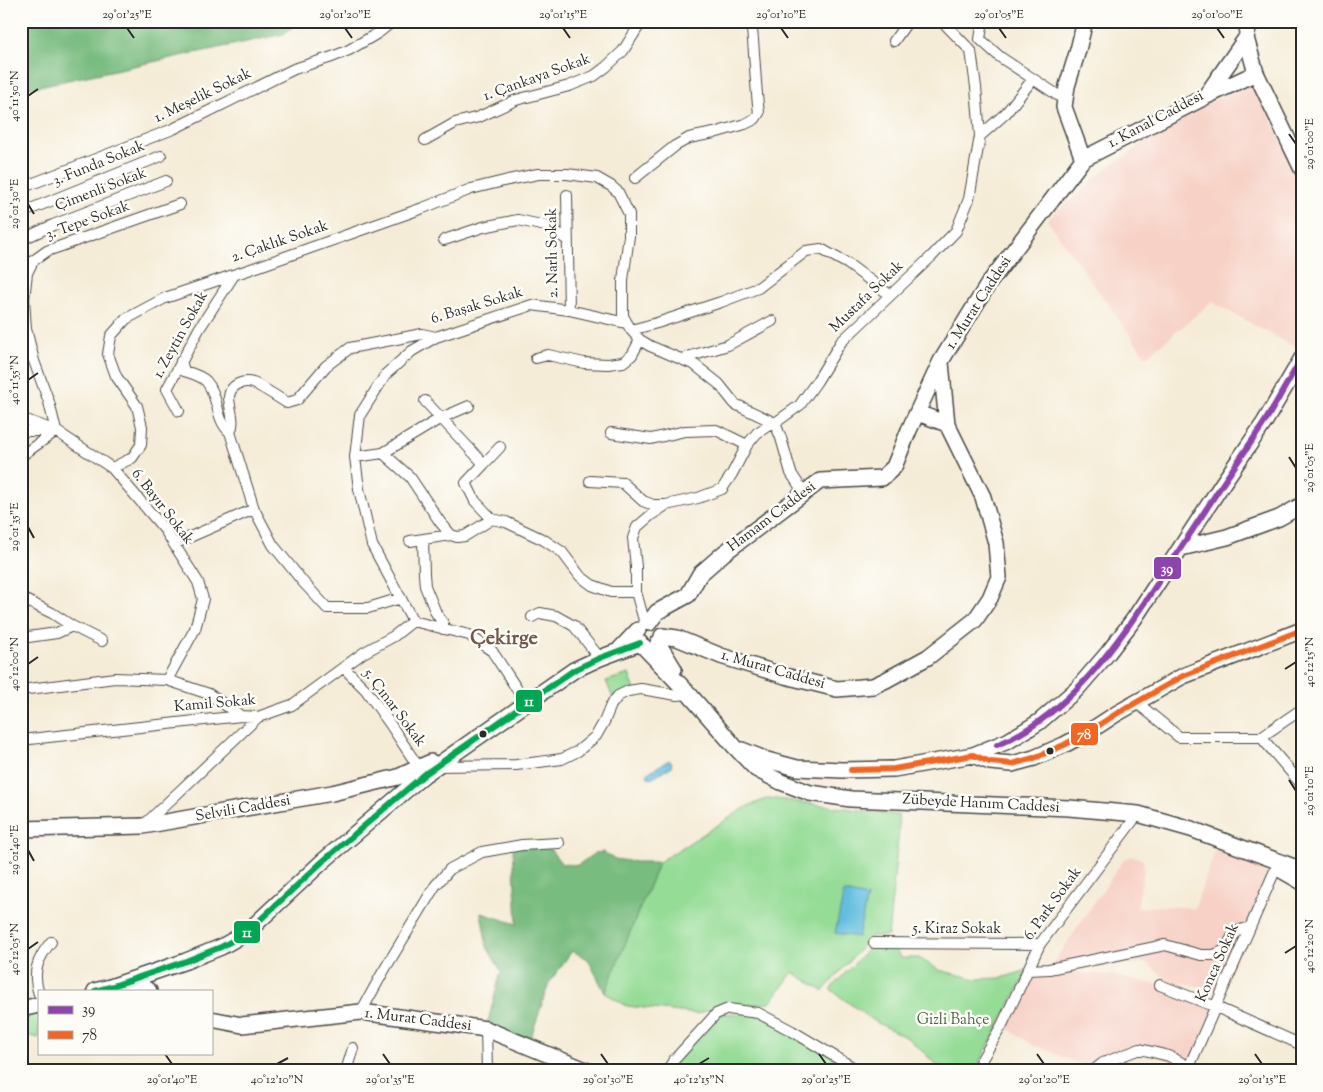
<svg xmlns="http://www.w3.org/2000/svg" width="1323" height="1092" viewBox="0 0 1323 1092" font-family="'Sorts Mill Goudy',serif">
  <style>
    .built { fill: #f7d1c6 }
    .green { fill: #95dc96; stroke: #608460 }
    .forest { fill: #78bc7f; stroke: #527455 }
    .water { fill: #62bee0; stroke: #467486 }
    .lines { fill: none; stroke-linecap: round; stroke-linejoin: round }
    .street-casing { stroke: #494845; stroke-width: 12 }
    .secondary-casing { stroke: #494845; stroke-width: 18 }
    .street { stroke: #fff; stroke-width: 10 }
    .secondary { stroke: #fff; stroke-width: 15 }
    .bus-1-casing { stroke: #fdfcf7; stroke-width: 10 }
    .bus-2-casing { stroke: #fdfcf7; stroke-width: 10 }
    .bus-3-casing { stroke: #fdfcf7; stroke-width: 10 }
    .bus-1 { stroke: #8e44ad; stroke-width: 6 }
    .bus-2 { stroke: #f26522; stroke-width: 6 }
    .bus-3 { stroke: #00a651; stroke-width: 6 }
    .ticks { fill: none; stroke: #2b2b2b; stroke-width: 2 }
    .bus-dot { fill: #2b2b2b; stroke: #fdfcf7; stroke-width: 2 }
    .labels { text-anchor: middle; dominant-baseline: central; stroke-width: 5; stroke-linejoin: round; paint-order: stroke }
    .street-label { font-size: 15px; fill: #2b2b2b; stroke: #fdfcf7 }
    .park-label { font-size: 15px; fill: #4b604b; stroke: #fdfcf7 }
    .district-label { font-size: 20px; font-weight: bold; fill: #72584a; stroke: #fdfcf7 }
    .line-badge { stroke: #fdfcf7; stroke-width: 2 }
    .badge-label { font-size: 14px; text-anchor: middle; font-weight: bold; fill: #fff }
    .neatline { fill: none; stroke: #2b2b2b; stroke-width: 2 }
    .ticks-label { font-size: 12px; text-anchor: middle; fill: #2b2b2b }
  </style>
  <rect width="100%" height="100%" fill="#fdfcf7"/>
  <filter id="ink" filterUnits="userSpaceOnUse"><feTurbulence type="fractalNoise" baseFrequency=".02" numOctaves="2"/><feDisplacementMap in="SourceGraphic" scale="10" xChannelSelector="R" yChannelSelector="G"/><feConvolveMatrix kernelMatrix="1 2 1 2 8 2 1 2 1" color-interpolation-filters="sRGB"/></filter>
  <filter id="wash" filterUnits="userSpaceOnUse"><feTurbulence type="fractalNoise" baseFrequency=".0096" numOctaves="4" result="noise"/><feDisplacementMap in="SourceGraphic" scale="20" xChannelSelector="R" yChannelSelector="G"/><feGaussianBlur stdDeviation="1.12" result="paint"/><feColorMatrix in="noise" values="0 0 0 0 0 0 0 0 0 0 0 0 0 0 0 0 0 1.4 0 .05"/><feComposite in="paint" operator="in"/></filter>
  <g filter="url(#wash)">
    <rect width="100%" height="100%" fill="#f5ecd7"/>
    <path class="built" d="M1254,80l48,108v152l-4,9 -86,-47 -66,55 -99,-137 60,-52 84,-57z
      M1219,840l57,28 -54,123 -55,-11 -20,-17 -88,4 -10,2 75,-110 7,-3 6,1 6,3 1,8 -7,40 23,-2 26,1 8,2z
      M1028,970l83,5 49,10 56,22 -27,60 -49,-17 -37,13 -16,4 -54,-22 -31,-20z"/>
    <path class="green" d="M629,674l6,16 -21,11 -8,-20z
      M769,798l129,17 1,14 -11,107h-17l-48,55 -30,-19 -23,31 -55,4 -17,7 -71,-8 -22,-13 14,-39 40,-92 89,-56z
      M874,943h16l11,15h18l20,12 36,9 26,-1 27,-8 -52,99 -9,2h-14l-16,-6 -28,-26 -37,-19 -42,-31z
      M39,1005v33l-18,-4v-25z
      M758,1013l101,58h-192l49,-57z"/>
    <path class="forest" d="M21,21h279l-16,13 -263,56z
      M546,844l16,20 16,1 17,-12 8,-1 12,7 21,3h23l-54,131 -17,-34 -16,-8 -23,32 -17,51 -6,12 -40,-17 15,-58 -14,-24 -6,-34 36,11 -4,-77z"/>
    <path class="water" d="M669,760l3,2 -1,5 -20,11 -3,-1 -1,-1 2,-4z
      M844,892l23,5 -9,40 -23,-4z"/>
  </g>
  <g filter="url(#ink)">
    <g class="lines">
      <g class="street-casing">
        <path id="street" d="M942,21l29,30 5,36 4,49
          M983,21l-3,18 20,18 65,43
          M894,41l14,-20
          M425,140l30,-17 24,-6 37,-17 53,-14 25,-10 12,-9 17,-16 19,-30
          M635,178l40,-32 14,-8 25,-5 31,-9 10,-5 4,-6c-4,-30 -4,-61 -8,-92
          M21,188l152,-59 121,-60 38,-12 17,-7 29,-17 15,-12
          M567,195l2,115
          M21,213l140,-57
          M21,240l32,-15 113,-44
          M444,240l39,-13 35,-7 32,7 17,13
          M631,330l26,-7 64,-21 37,-14 48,-37 15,-2 27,15 42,31
          M21,343l4,8 7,7
          M536,358l12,-3 36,8 24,1 15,-2 9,-7 8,-15
          M681,359l47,-14 44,-24
          M181,361l3,10c7,2 17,5 22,10 13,14 9,39 24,51 6,-11 -1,-24 -1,-35 1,-12 13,-17 24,-14 8,3 26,15 34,20l10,-3 29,-34 24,-18 72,-14 14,3 96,-32 37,5 57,13
          M425,401l59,63 -18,19 9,18 17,18
          M179,411l-12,-22 32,-60 35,-54
          M21,418l35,13 56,37 53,62 33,52 5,17 -8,30 -28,51
          M21,431h31
          M56,431l-7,-29 -15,-41 -8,-32 -2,-30 3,-26 6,-12 14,-10 133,-47
          M230,432l24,77 19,36 30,37 24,26h41l33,-10
          M611,433l40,6 34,-8 31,-1 31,15
          M383,453l58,-35 28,-12
          M21,456l35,-25
          M355,457l28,-4 27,24 30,45 11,13
          M484,464l16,-17
          M112,468l20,-10 9,-13 1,-18 -5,-21 -21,-30 -8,-22 3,-18 15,-17 39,-21 86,-29 172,-61 48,-19 37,-9 30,-6h29l30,4 14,8 7,6 11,22v22l-6,44v36l8,14 9,10 10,6 45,19 24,19 16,20 40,19 6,15 10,35 13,20
          M590,481l33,2 20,18 10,4h12
          M423,539l1,35 1,12 11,27 7,10v6
          M410,541l41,-6 6,2 8,-1 27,-17 14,3 38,18 18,12 18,24 12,9 19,7h25
          M174,544l80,-35
          M21,598l31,15 20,13 30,15
          M532,617l8,-4 16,3 18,10 26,32
          M413,621l-41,-76 -13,-56 -4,-32 5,-42 26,-41 26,-23 24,-14
          M413,621l56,14 23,16 34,52
          M645,624l-9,-32v-25l-3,-29 4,-11 14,-12 15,-10 32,-7 24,-9 10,-15 15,-29 10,-12 9,-6 9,-4 25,-18 17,-24 24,-39 91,-86 24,-25 13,-32 11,-63 26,-23 27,-34
          M21,638l36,-5 15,-7
          M344,668l22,22 24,34 29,44
          M21,690l94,-12 52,2 42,14 32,22
          M1136,702l43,35h82l41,-28
          M1261,737l41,48
          M21,740l220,-24 17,1 34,-12 71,-52 31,-17 19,-15
          M436,766l80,-1 46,-6 16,-8 18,-15 8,-14 7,-17 7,-9 10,-5 13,-2 36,6 12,-1
          M145,824l113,-107
          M874,943l166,1
          M1028,970l21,-1 116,-24 36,10h13l11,-5 7,-13 6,-6 12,-4
          M1160,985l56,22 86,38
          M39,994c-7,-21 -2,-35 12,-52
          M361,1012l22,-40 52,-86 15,-17 32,-17 40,-7 37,-2
          M486,1029l1,42
          M346,1071l7,-23
          M667,1071l7,-11 42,-46 12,-5 30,4 34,18 67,40
          M975,1071l27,-46 38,-81 98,-130
          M1093,1071l10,-8 37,-14 29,7 20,11
          M1191,1071l-2,-4 87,-199"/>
      </g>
      <g class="secondary-casing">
        <path id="secondary" d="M1246,38l10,35 46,96
          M1207,96l49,-23
          M1083,159l-19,-52 3,-21 11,-36 7,-29
          M918,413l29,11
          M1181,548l46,-11 52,-19 23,-13
          M649,623l8,-11 31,-17 12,-21 24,-21 96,-72 62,-3 12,-11 15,-37 32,-69 48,-78 94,-124 122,-62 41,-59 4,-17
          M662,636l15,2 44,18 64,20 52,13 36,-3 13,-6 42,-23 47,-37 15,-22 9,-21 -3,-34 -13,-46 -36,-73 -6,-61
          M658,643l16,26
          M643,646l46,48 46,53 21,22 25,13 29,11 41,6 218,9 69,6 53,15 111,41
          M620,649l18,-19
          M742,750l25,10 30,8 45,2 52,-1 79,-14 17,7 22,2 22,-6 30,-13 26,-14 26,-17 67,-38 119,-46
          M973,755l35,-14 31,-19 38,-33 31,-36 26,-34 89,-136 41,-60 38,-65
          M21,829l122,-3 189,-33 66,-16 33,-15
          M1281,870l21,12
          M131,980l18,11
          M95,991l15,-4 76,-26 35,-14 25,-14 76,-71 83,-71 20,-17 149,-104 26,-12 40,-15
          M21,1009l18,-4
          M211,1019l31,6 119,-13 83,11 42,6 102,42"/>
      </g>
      <use href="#street" class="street"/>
      <use href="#secondary" class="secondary"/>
      <g class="bus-1-casing">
        <path id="bus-1" d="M997,745c70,-29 117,-96 158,-158 17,-26 35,-53 52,-79 18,-29 38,-56 57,-85 13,-21 25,-44 38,-65"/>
      </g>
      <g class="bus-2-casing">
        <path id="bus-2" d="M851,770l43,-1 79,-14 17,7 22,2 22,-6 30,-13 26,-14 26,-17 67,-38 119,-46"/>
      </g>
      <g class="bus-3-casing">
        <path id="bus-3" d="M95,991l15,-4 76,-26 35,-14 25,-14 76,-71 83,-71 20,-17 149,-104 26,-12 40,-15"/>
      </g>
      <use href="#bus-1" class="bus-1"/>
      <use href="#bus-2" class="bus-2"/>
      <use href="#bus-3" class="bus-3"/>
    </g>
  </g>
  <path class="ticks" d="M127,28l7,10M345,28l7,10M563,28l7,10M781,28l7,10M999,28l7,10M1217,28l7,10M28,96l10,-7M1289,134l7,10M28,204l6,10M28,380l10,-7M1289,457l7,11M28,527l6,11M28,664l10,-7M1285,669l11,-7M1289,780l7,11M28,850l6,11M28,949l10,-7M1285,953l11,-7M165,1054l7,10M383,1054l7,10M601,1054l7,10M819,1054l7,10M1037,1054l7,10M1255,1054l7,10M277,1064l11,-6M699,1064l10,-6"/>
  <g class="bus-dot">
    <circle cx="483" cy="734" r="4.5"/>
    <circle cx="1050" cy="751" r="4.5"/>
  </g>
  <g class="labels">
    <g class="street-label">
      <text transform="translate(537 78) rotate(-20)">1. Çankaya Sokak</text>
      <text transform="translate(203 96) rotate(-26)">1. Meşelik Sokak</text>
      <text transform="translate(1156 120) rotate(-28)">1. Kanal Caddesi</text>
      <text transform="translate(99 164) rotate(-22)">3. Funda Sokak</text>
      <text transform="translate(101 190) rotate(-21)">Çimenli Sokak</text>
      <text transform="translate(88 221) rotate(-20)">3. Tepe Sokak</text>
      <text transform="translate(280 242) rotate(-19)">2. Çaklık Sokak</text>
      <text transform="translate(553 253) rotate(-91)">2. Narlı Sokak</text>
      <text transform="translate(867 297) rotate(-44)">Mustafa Sokak</text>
      <text transform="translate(979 303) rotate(-57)">1. Murat Caddesi</text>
      <text transform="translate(477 306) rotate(-17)">6. Başak Sokak</text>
      <text transform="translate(181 335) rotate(-61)">1. Zeytin Sokak</text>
      <text transform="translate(162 507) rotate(52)">6. Bayır Sokak</text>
      <text transform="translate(772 517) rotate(-37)">Hamam Caddesi</text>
      <text transform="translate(773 670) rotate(16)">1. Murat Caddesi</text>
      <text transform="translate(215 704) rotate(-5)">Kamil Sokak</text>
      <text transform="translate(394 708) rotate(53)">5. Çınar Sokak</text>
      <text transform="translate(981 804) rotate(3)">Zübeyde Hanım Caddesi</text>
      <text transform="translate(243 809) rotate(-10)">Selvili Caddesi</text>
      <text transform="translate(1053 904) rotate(-54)">6. Park Sokak</text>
      <text x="957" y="929">5. Kiraz Sokak</text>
      <text transform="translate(1218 963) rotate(-66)">Konca Sokak</text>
      <text transform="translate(418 1020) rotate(7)">1. Murat Caddesi</text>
    </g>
    <g class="park-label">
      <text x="953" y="1020">Gizli Bahçe</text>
    </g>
    <g class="district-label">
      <text x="504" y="639">Çekirge</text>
    </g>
  </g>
  <g class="line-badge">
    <rect x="1153" y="556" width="29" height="24" rx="5" fill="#8e44ad"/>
    <rect x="515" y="689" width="28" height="24" rx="5" fill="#00a651"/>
    <rect x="1070" y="722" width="29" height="24" rx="5" fill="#f26522"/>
    <rect x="233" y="920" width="28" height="24" rx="5" fill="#00a651"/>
  </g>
  <g class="badge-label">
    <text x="1167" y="573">39</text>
    <text x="529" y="706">11</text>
    <text x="1084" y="739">78</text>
    <text x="247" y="937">11</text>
  </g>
  <rect width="1323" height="1092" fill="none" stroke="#fdfcf7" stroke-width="55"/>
  <rect x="38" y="990" width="175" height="65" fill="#fdfcf7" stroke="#a9a8a5"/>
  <rect x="48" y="1006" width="25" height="8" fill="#8e44ad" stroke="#a9a8a5"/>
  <text x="82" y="1014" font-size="15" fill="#2b2b2b">39</text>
  <rect x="48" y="1031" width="25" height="8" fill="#f26522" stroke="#a9a8a5"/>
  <text x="82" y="1040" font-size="15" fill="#2b2b2b">78</text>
  <rect x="28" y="28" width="1268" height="1036" class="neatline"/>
  <g class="ticks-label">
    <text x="127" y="18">29°01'25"E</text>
    <text x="345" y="18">29°01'20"E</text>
    <text x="563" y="18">29°01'15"E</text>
    <text x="781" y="18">29°01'10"E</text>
    <text x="999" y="18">29°01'05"E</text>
    <text x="1217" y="18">29°01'00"E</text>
    <text transform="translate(14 96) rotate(-90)" y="4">40°11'50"N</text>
    <text transform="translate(1309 144) rotate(-90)" y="4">29°01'00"E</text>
    <text transform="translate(14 204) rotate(-90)" y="4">29°01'30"E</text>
    <text transform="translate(14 380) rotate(-90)" y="4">40°11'55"N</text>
    <text transform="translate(1309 468) rotate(-90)" y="4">29°01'05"E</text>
    <text transform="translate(14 527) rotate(-90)" y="4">29°01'35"E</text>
    <text transform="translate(1309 662) rotate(-90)" y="4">40°12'15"N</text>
    <text transform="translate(14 664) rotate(-90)" y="4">40°12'00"N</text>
    <text transform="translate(1309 791) rotate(-90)" y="4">29°01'10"E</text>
    <text transform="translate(14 850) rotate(-90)" y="4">29°01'40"E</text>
    <text transform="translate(1309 946) rotate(-90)" y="4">40°12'20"N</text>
    <text transform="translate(14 949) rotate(-90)" y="4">40°12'05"N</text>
    <text x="172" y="1083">29°01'40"E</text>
    <text x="277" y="1083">40°12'10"N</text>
    <text x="390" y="1083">29°01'35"E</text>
    <text x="608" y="1083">29°01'30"E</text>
    <text x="699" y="1083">40°12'15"N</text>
    <text x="826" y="1083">29°01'25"E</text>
    <text x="1044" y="1083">29°01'20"E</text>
    <text x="1262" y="1083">29°01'15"E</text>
  </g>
</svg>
